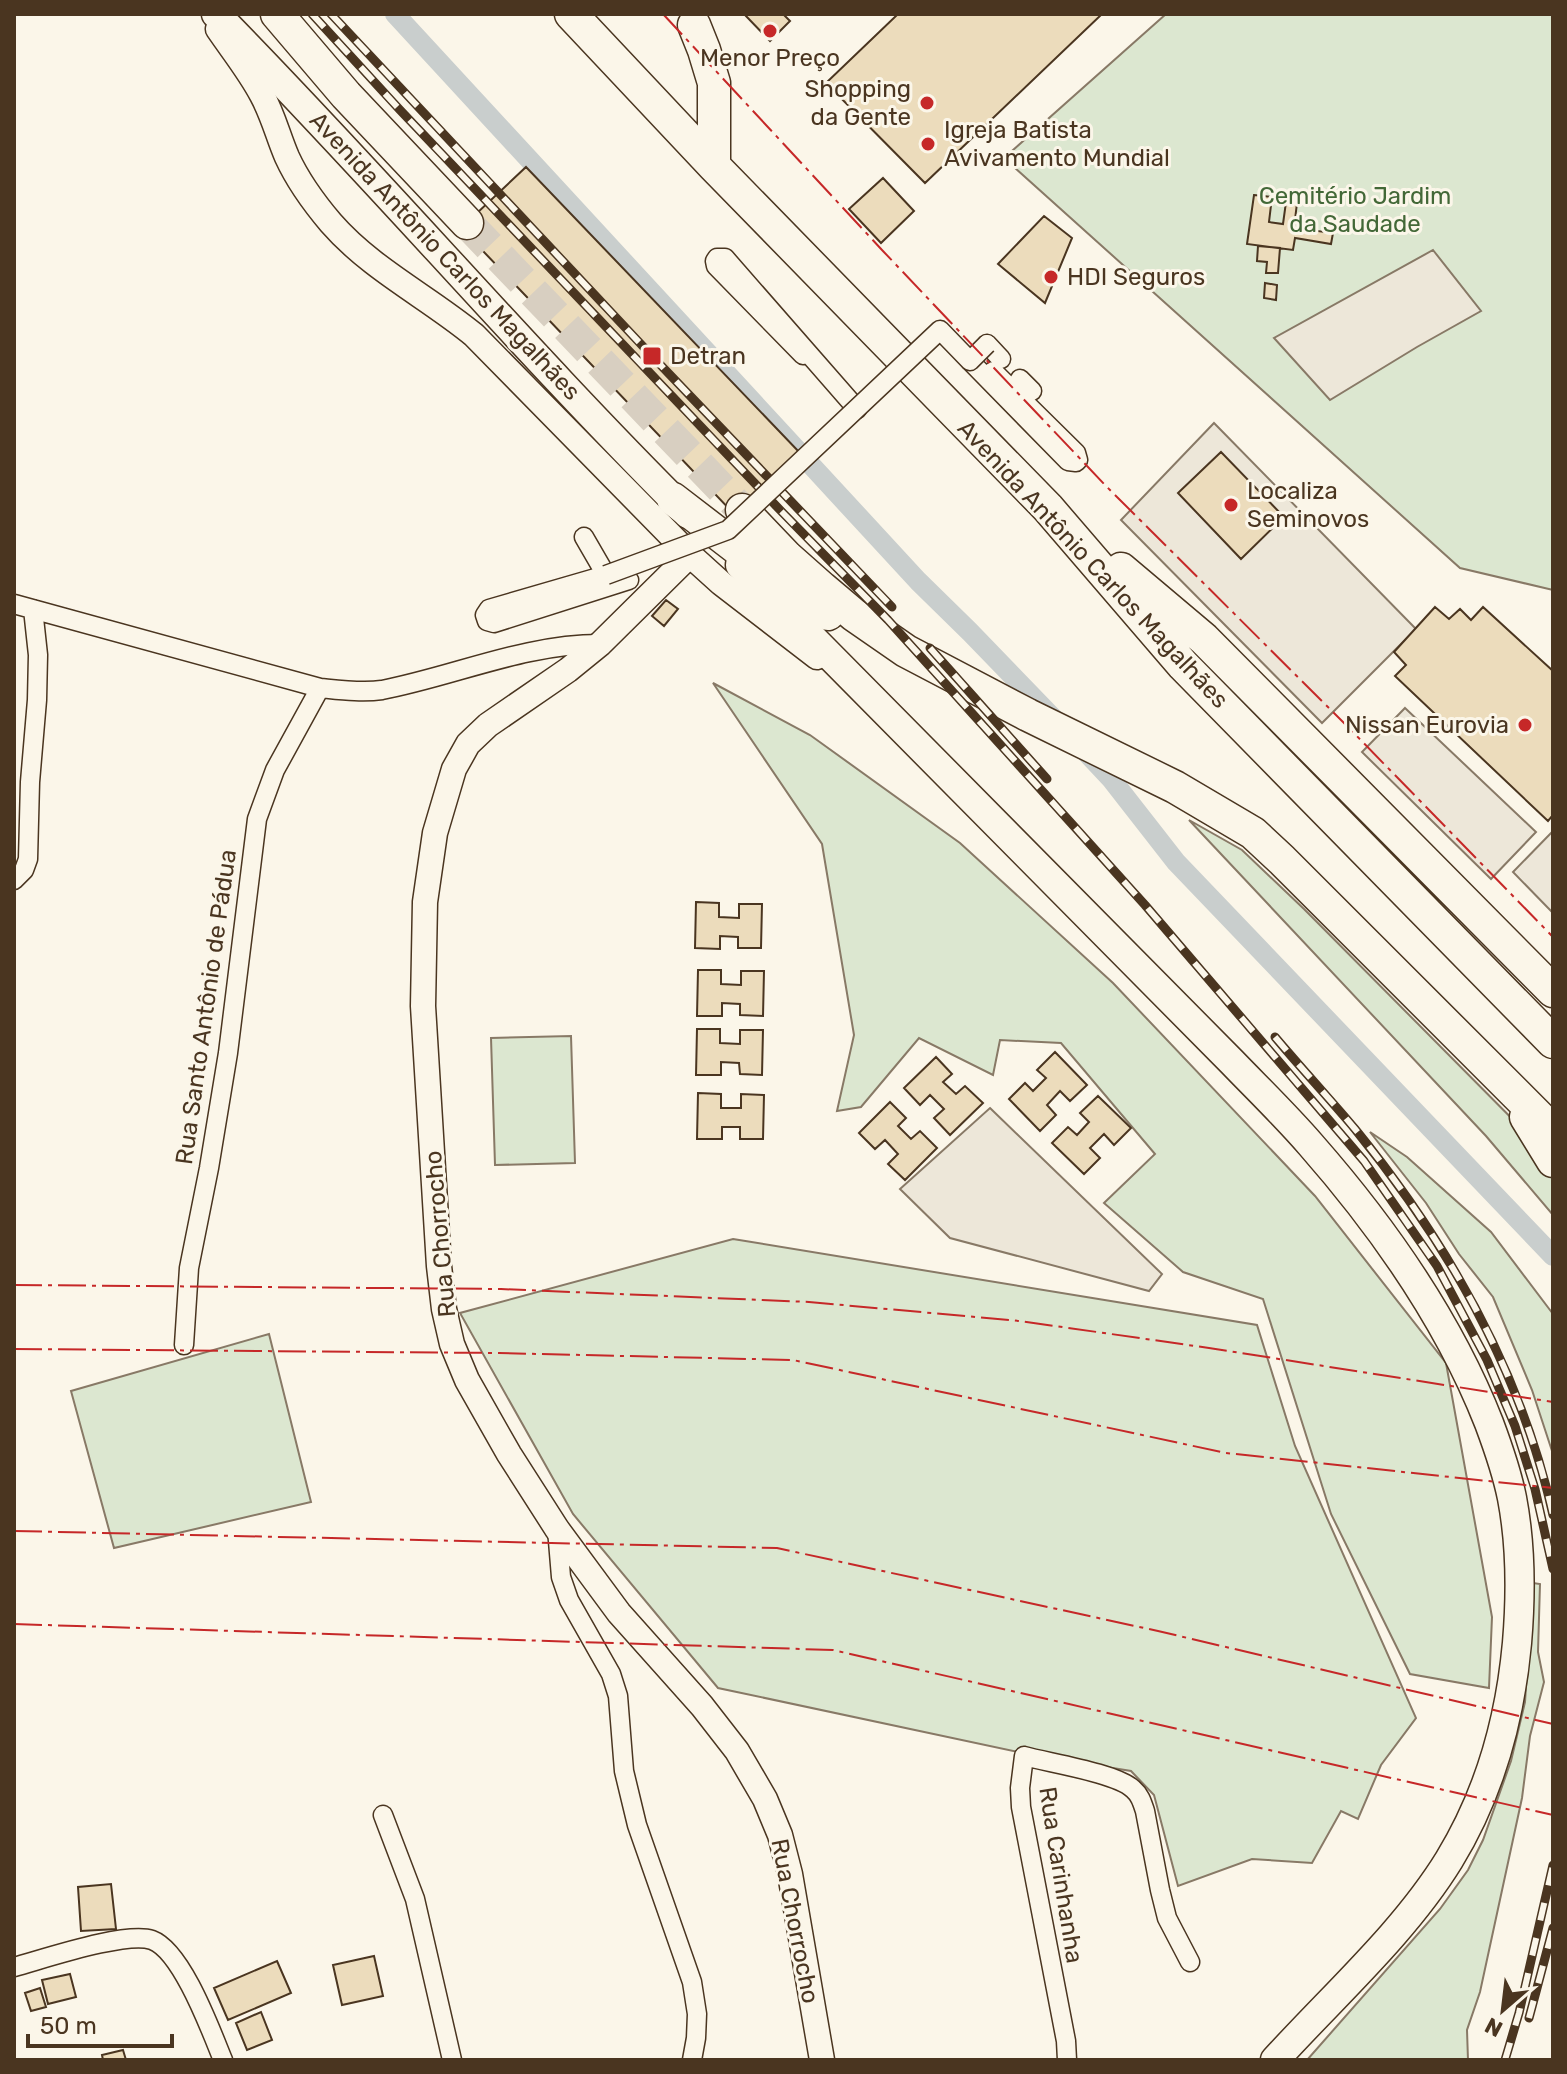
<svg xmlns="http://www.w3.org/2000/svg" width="1567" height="2074" viewBox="0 0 1567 2074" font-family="Rubik,sans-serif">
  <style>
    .green { fill: #dce7d0; stroke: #887966; stroke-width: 2 }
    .parking { fill: #ede7d9; stroke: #887966; stroke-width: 2 }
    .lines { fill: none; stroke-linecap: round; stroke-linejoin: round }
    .canal { stroke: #c9cecd; stroke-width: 20 }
    .building { fill: #ecdcbc; stroke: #4a3520; stroke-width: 2 }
    .highway-tunnel { stroke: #d8cfc1; stroke-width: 32; stroke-dasharray: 32 16; stroke-linecap: butt }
    .street-casing { stroke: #4a3520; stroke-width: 21 }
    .secondary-casing { stroke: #4a3520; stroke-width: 27 }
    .primary-casing { stroke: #4a3520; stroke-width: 31 }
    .highway-casing { stroke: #4a3520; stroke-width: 35 }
    .street { stroke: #fbf6e9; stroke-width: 18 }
    .secondary { stroke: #fbf6e9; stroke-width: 24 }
    .primary { stroke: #fbf6e9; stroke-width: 28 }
    .highway { stroke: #fbf6e9; stroke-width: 32 }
    .rail-casing { stroke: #4a3520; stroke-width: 9 }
    .rail { stroke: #fbf6e9; stroke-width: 6; stroke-dasharray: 18; stroke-linecap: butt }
    .street-bridge-casing { stroke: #4a3520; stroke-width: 21; stroke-linecap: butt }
    .street-bridge { stroke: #fbf6e9; stroke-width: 18 }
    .power { stroke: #c62828; stroke-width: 2; stroke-dasharray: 28 6 4 6; stroke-linecap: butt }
    .poi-dot { fill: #c62828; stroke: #fbf6e9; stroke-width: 3 }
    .labels { text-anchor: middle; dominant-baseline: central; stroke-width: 6; stroke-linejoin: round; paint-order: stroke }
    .poi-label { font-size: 24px; fill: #4a3520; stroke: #fbf6e9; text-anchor: start }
    .park-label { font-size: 24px; fill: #436837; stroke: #fbf6e9 }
    .street-label { font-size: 24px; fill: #4a3520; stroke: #fbf6e9 }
  </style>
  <rect width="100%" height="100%" fill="#fbf6e9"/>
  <path class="green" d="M1166,14h387v576l-93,-22 -456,-410z
    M713,683l97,52 150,108 153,140 202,213 131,167 46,254 -3,71 -79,-14 -79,-160 -68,-215 -80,-27 -79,-69 51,-49 -94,-111 -61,-3 -7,35 -74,-37 -58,69 -24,4 17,-76 -32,-191z
    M1189,820l53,30 62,59 249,251v55l-67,-79z
    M571,1036l4,127 -80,2 -4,-127z
    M1370,1132l37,25 84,75 62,82v140l-21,-64 -39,-93 -34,-43 -33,-51z
    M733,1239l524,86 38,121 121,272 -35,47 -23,54 -17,-8 -29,52 -60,-4 -74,27 -24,-91 -23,-24 -99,-16 -314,-67 -145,-174 -113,-201z
    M269,1334l42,168 -197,46 -43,-157z
    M1533,1583l7,1 -2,68 6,30 -14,54 -8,62 -42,194 -13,38 1,30h-161l133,-151 28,-39 15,-30 28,-79 14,-59z"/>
  <path class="parking" d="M1433,250l48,61 -64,36 -87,53 -56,-62z
    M1214,423l202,206 -94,94 -201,-203z
    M1405,708l131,124 -45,47 -129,-127z
    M1553,831v82l-40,-41z
    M990,1108l172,166 -13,17 -199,-53 -50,-49z"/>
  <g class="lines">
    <path class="canal" d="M395,14l523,567 52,51 85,88
      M1083,749l29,31 64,82 377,394"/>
  </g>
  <path class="building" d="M744,14h39l7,7 -20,20z
    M898,14h204l-177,169 -99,-100z
    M526,167l275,287 -65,62 -275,-288z
    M883,178l31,33 -33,32 -32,-34z
    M1254,195l18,2 -3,25 14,2 3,-22 11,1 -3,25 39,5 -2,11 -36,-6 -2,12 -46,-6z
    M1044,216l28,22 -27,65 -47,-39z
    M1258,246l22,2 -2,25h-12l1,-11 -10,-1z
    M1265,283l12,2 -1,15 -12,-2z
    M1221,452l63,65 -43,42 -63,-66z
    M666,600l12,9 -14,17 -12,-10z
    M1435,607l14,12 11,-10 11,11 12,-13 70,64v144l-5,6 -153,-145 11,-11 -12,-13z
    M696,902l23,1v14l20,1v-14h23l-1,44h-23v-11l-18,-1v13l-25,-1z
    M698,970h23v14l20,1v-14h23l-1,45 -23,-1v-11l-18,-1v13h-25z
    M697,1029h23v14l20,1v-14h23l-1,45 -22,-1 -1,-11 -18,-1v13h-25z
    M1055,1052l32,33 -17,16 -10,-10 -13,14 9,10 -16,16 -31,-32 16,-16 8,8 13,-13 -9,-8z
    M936,1057l16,17 -9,8 13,12 9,-8 18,17 -33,32 -16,-17 10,-9 -14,-14 -10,10 -16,-17z
    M698,1093l23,1v14h20v-14l23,1 -1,44h-23v-12h-18v12h-25z
    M1098,1096l33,32 -17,17 -10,-11 -14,14 10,10 -16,16 -32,-31 16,-16 9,8 12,-13 -9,-9z
    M890,1102l16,16 -8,8 13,13 9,-8 17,17 -32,32 -17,-16 10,-10 -13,-14 -10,9 -16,-16z
    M111,1884l5,45 -35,2 -3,-44z
    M374,1956l9,40 -41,9 -9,-40z
    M277,1961l14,32 -63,27 -14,-32z
    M70,1974l6,23 -28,7 -6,-24z
    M40,1988l6,19 -15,4 -6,-18z
    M261,2012l11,28 -25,10 -11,-27z
    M123,2050l3,10h-23l-1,-5z"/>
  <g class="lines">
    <path class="highway-tunnel" d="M467,223l275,287"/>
    <g class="street-casing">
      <path id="street" d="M987,344l14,15
        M803,355l-87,-89 -1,-5 2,-3h8l132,151
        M970,361l98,100 8,1 2,-2 -2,-7 -83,-82
        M1020,379l12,12
        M584,537l22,38 -117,34 -4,6 2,6 7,2 135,-43
        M14,604l306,84c20,2 42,5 62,2 73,-14 142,-46 218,-46
        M14,880l10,-10 4,-11 2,-77 7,-82 1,-45 -5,-46
        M184,1345l5,-77 20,-100 19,-115 29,-234 18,-49 45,-82
        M557,1529l4,48 8,23 42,74 7,22 6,75 13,54 55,157 5,32 -1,24 -4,22
        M383,1815l32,84 37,161
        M14,1967c30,-8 112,-36 138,-27 30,11 59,91 71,120
        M1067,2060l-1,-19 -45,-234 -1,-19 4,-32c25,7 92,17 109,33 7,6 9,13 12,22l15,79 7,28 23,44"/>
    </g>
    <g class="secondary-casing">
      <path id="secondary" d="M218,29c15,22 32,43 44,66 11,20 16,41 25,62 11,24 27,46 44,66 40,46 97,74 143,112l216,220 31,28 96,74
        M690,555l-90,89 -32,26 -80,55 -20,19 -14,25 -19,64 -10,69 -2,104 16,260 5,43 8,35 15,36 42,74 48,75 62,84 83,93 35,45 28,48 15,36 10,39 32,186"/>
    </g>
    <g class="primary-casing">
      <path id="primary" d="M216,14c161,163 309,338 472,500
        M740,565l492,497c26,27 54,54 79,83 72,82 138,176 178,278 9,24 18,50 23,75 9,47 9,98 5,145 -7,77 -27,150 -68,217 -45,73 -116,136 -174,200"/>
    </g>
    <g class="highway-casing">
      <path id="highway" d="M277,14l69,81 121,128
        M571,14l143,152 334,342 135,157 370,377
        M694,25l10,25 10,33v83
        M673,499l134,103 21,12
        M742,510l45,47 35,31 32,27 52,36 122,64 147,72 78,46 29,27 271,271
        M1121,569l83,70 349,352
        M1526,1117l27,44"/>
    </g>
    <use href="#street" class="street"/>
    <use href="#secondary" class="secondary"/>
    <use href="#primary" class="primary"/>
    <use href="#highway" class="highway"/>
    <g class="rail-casing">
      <path id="rail" d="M312,14l88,96 382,402 106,108 257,285 219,256 73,105 50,94 28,66 20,63 18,80
        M331,14l321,342 240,251
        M930,648l117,131
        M1275,1037c26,31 54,61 80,92 92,113 166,242 198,386
        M1529,2018l24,-90
        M1505,2060l14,-47 34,-148"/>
    </g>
    <use href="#rail" class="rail"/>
    <g class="street-bridge-casing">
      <path id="street-bridge" d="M606,575l122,-45 212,-200 30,31 17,-17"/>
    </g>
    <use href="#street-bridge" class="street-bridge"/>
    <path class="power" d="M663,14l219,236 224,236 243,242 204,209
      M14,1285l487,4 308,13 211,19 189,27 344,54
      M14,1349l485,4 294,7 433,93 327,35
      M14,1531l763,17 381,83 395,93
      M14,1624l819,26 720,165"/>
  </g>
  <g class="poi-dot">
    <circle cx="770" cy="31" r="8"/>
    <circle cx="927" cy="103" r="8"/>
    <circle cx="928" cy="144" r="8"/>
    <circle cx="1051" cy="277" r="8"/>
    <rect x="642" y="346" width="20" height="20" rx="4"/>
    <circle cx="1231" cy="505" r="8"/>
    <circle cx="1525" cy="725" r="8"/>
  </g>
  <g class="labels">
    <g class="poi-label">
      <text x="770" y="58" text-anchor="middle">Menor Preço</text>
      <text x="911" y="89" text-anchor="end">Shopping<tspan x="911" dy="28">da Gente</tspan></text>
      <text x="944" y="130">Igreja Batista<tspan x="944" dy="28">Avivamento Mundial</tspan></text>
      <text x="1067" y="277">HDI Seguros</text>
      <text x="670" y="356">Detran</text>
      <text x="1247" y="491">Localiza<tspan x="1247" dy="28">Seminovos</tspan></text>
      <text x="1509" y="725" text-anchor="end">Nissan Eurovia</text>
    </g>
    <g class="park-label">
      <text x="1355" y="196">Cemitério Jardim<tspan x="1355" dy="28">da Saudade</tspan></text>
    </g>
    <g class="street-label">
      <text transform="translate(445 256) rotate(47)">Avenida Antônio Carlos Magalhães</text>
      <text transform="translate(1093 564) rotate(47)">Avenida Antônio Carlos Magalhães</text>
      <text transform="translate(206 1007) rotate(-82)">Rua Santo Antônio de Pádua</text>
      <text transform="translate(440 1234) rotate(-95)">Rua Chorrocho</text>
      <text transform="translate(1061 1875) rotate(81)">Rua Carinhanha</text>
      <text transform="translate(795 1921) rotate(79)">Rua Chorrocho</text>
    </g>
  </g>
  <rect width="1567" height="2074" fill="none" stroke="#4a3520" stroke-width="32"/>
  <g transform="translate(1503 2010) rotate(208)" stroke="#fbf6e9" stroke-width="6" paint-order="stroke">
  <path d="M0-6L14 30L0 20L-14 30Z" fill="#4a3520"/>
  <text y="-12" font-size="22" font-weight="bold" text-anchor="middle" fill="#4a3520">N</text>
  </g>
  <path d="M28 2034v12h144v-12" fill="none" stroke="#4a3520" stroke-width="4"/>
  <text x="40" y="2034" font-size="24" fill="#4a3520" stroke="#fbf6e9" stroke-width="6" paint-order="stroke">50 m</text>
</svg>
